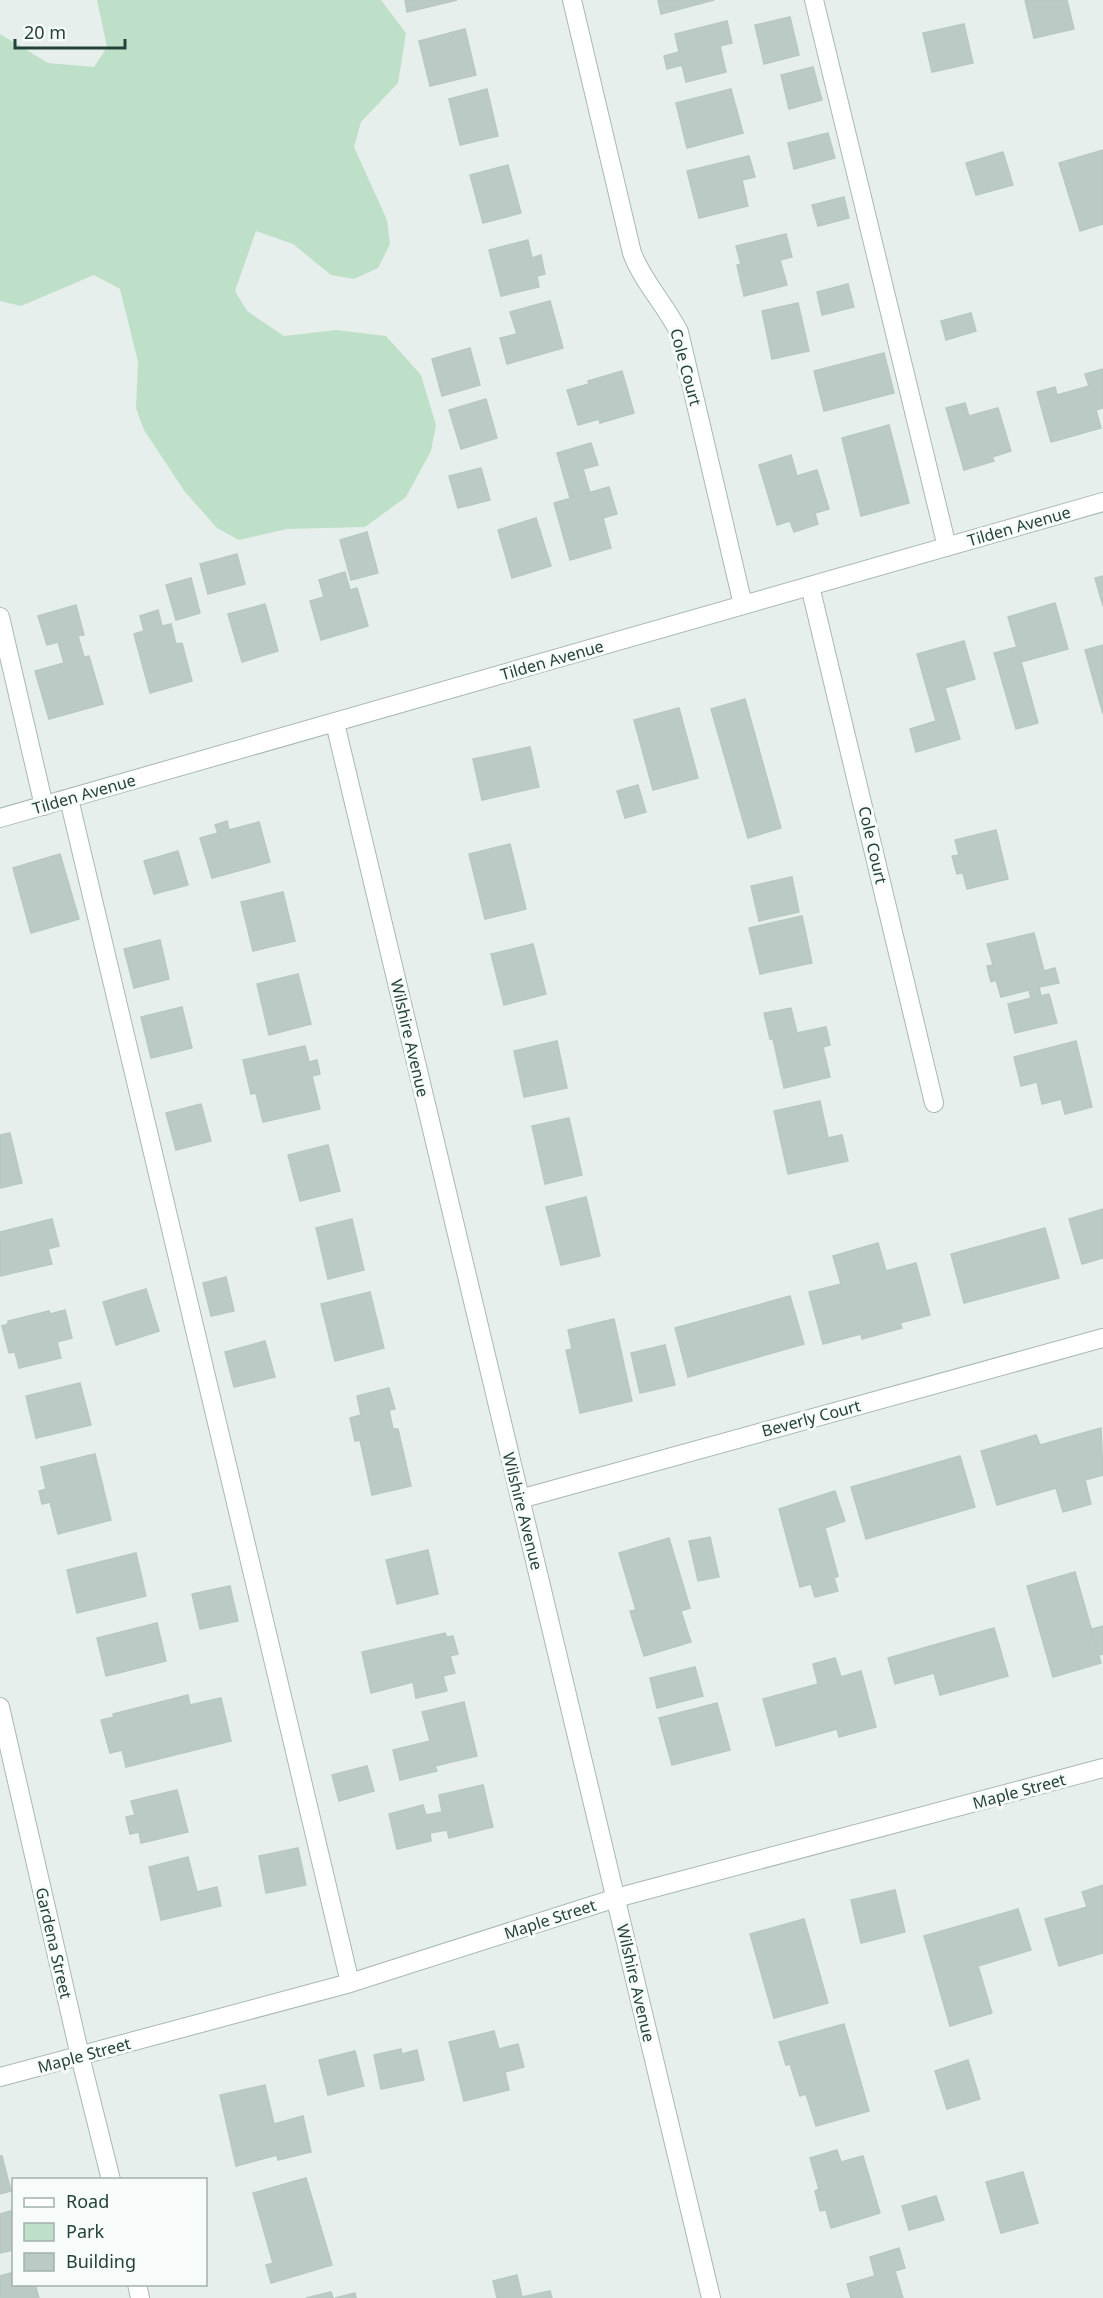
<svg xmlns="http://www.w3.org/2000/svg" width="1103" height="2298" viewBox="0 0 1103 2298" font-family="'Noto Sans',sans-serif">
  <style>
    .green { fill: #bfe0c8 }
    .building { fill: #bbcac4; stroke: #b8c9c2; stroke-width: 1.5 }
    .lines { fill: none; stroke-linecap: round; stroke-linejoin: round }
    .minor-casing { stroke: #a8b8b2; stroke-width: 20 }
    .minor { stroke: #fff; stroke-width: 18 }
    .labels { text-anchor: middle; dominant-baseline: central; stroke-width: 6; stroke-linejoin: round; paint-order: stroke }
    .street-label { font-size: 16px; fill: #24423a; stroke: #f7fbf9 }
  </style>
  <rect width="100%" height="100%" fill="#e6efeb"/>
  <path class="green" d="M97,0h284l25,33 -8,50 -37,39 -7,25 33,73 3,24 -12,24 -24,11 -23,-4 -38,-31 -37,-13 -21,60 12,20 37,25 52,-6 50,6 35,39 15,50 -5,26 -25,46 -41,30 -78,2 -48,11 -22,-12 -32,-36 -41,-62 -8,-22 2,-46 -18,-73 -26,-14 -73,31 -21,-5v-267l48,29 46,4 13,-20z"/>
  <path class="building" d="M405,0h52l-50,12z
    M658,0h56l-53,14z
    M1025,0h42l7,29 -40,9z
    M790,17l9,38 -35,9 -9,-39z
    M727,21l5,22 -12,3 6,26 -40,10 -4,-17 -15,4 -3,-13 15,-4 -4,-18z
    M964,24l9,39 -41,9 -9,-39z
    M465,29l11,46 -46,11 -11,-45z
    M813,67l9,33 -33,9 -8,-34z
    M487,89l11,47 -38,9 -11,-46z
    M731,89l12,44 -56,15 -11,-45z
    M828,133l7,25 -41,11 -6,-26z
    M1103,150v74l-23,7 -21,-68z
    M1003,152l10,33 -37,10 -10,-32z
    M749,156l6,21 -13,3 6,26 -49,12 -12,-47z
    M508,165l13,48 -38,10 -13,-48z
    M844,197l5,21 -31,8 -6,-21z
    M786,234l6,23 -12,3 7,25 -43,11 -7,-31 4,-1 -5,-18z
    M528,240l4,18 9,-3 4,19 -8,2 2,11 -38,9 -12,-46z
    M848,284l6,23 -32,8 -5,-23z
    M550,301l13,47 -56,16 -7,-26 17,-4 -7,-22z
    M798,303l11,48 -37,8 -10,-48z
    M971,313l5,18 -30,9 -5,-19z
    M470,348l10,37 -38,11 -10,-37z
    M884,353l10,40 -70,18 -10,-40z
    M1103,369v39l-7,2 5,18 -50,14 -14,-50 18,-5 2,8 32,-9 -4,-12z
    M622,371l12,42 -34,10 -1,-4 -21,6 -11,-35 22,-6 -1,-3z
    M486,399l11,39 -36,11 -12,-39z
    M965,403l4,13 29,-8 13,43 -19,6 2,4 -30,9 -18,-62z
    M889,425l20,78 -48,13 -19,-78z
    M591,443l7,22 -15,4 7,24 -20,5 -13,-45z
    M791,455l6,21 20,-6 12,39 -14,4 3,11 -24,8 -4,-11 -13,4 -18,-60z
    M481,468l9,32 -32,8 -9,-32z
    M609,487l8,27 -14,4 8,30 -41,12 -16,-57z
    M536,518l15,48 -39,12 -14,-48z
    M367,532l11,41 -27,7 -11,-40z
    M237,554l8,30 -37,10 -8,-30z
    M345,572l5,18 7,-2 11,38 -47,14 -11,-39 14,-4 -5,-17z
    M1103,576v30l-8,-28z
    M191,578l9,35 -24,7 -10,-35z
    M1055,603l13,46 -47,13 -13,-45z
    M265,604l13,47 -36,11 -14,-48z
    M76,605l8,30 -6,1 6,21 5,-1 14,48 -54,15 -14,-48 29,-8 -6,-21 -11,3 -9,-29z
    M158,610l4,16 9,-2 5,20 6,-1 10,38 -42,12 -16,-59 10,-3 -4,-15z
    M964,641l11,38 -30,9 15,51 -44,13 -6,-23 26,-8 -19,-67z
    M1103,645v69l-18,-64z
    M1017,647l21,76 -22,6 -22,-76z
    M745,699l36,129 -33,10 -37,-129z
    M679,708l19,70 -45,12 -19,-70z
    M530,747l9,40 -57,13 -9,-41z
    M638,785l8,27 -21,6 -8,-27z
    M227,821l2,9 30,-8 11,40 -58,16 -12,-40 18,-5 -3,-8z
    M996,830l12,49 -41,10 -4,-16 -6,1 -5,-18 7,-1 -4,-15z
    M510,844l16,65 -41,10 -16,-65z
    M178,851l10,34 -34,9 -10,-33z
    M60,854l19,65 -48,14 -18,-65z
    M792,877l7,35 -40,9 -8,-35z
    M283,892l12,49 -42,10 -12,-49z
    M802,916l10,47 -52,11 -11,-46z
    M1034,933l10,38 11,-3 4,15 -20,4 2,9 8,-2 8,29 -42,10 -7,-29 23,-6 -2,-8 -28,7 -5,-17 -5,2 -4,-16 6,-1 -6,-21z
    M160,940l9,39 -35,9 -10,-39z
    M533,944l13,50 -42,11 -13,-51z
    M298,974l13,50 -42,11 -12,-51z
    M182,1007l10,41 -41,10 -10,-41z
    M791,1008l6,25 29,-6 4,18 -7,2 7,30 -46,11 -11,-49h-3l-6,-26z
    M557,1041l10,47 -43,9 -10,-46z
    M1076,1041l16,66 -27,7 -4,-15 -19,5 -5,-22 -16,4 -7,-29z
    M305,1046l4,16 8,-2 3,14 -8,2 8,33 -57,13 -7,-29 -5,1 -8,-34z
    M820,1101l8,37 14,-3 6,26 -60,13 -14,-63z
    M201,1104l10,37 -35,9 -10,-37z
    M569,1118l13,57 -37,9 -13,-58z
    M10,1133l12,50 -22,5v-53z
    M328,1145l12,46 -40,10 -12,-46z
    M586,1197l14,59 -39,9 -15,-58z
    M1103,1209v49l-21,6 -13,-45z
    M52,1219l7,27 -11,3 4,15 -52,12v-44z
    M352,1219l12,51 -36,9 -12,-51z
    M1045,1228l14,50 -95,25 -13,-49z
    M878,1243l8,28 30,-8 14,52 -30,8 2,5 -40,11 -1,-5 -38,10 -14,-52 32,-8 -8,-28z
    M226,1277l8,34 -23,5 -8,-33z
    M146,1289l13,42 -43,14 -13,-43z
    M370,1292l14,56 -49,13 -14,-57z
    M790,1296l14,48 -116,33 -13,-49z
    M65,1310l7,28 -15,4 4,16 -42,10 -4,-16 -6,1 -7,-27 6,-2v-3l41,-10 1,3z
    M614,1319l18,82 -52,12 -14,-63 6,-1 -4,-19z
    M265,1341l10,36 -41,10 -9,-35z
    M665,1345l10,40 -35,8 -9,-40z
    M80,1383l11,42 -55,13 -10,-42z
    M389,1388l6,21 -6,1 4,19h5l13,57 -39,9 -12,-55 -5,1 -5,-23 11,-3 -4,-19z
    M1101,1428l2,47 -18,5 6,24 -28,8 -7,-24 -59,17 -16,-54 55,-16 4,10z
    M95,1454l16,66 -53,14 -8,-32 -8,2 -3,-13 7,-2 -5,-22z
    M960,1456l15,51 -109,32 -15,-52z
    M835,1491l10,30 -20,7 13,48 -4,2 4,13 -23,6 -4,-13 -11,3 -21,-78z
    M710,1537l9,40 -21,4 -9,-40z
    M669,1538l21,70 -9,3 10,31 -47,14 -14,-45 6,-1 -17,-57z
    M428,1550l10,44 -41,10 -11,-44z
    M136,1553l10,43 -69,17 -10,-43z
    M1075,1572l26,91 -48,14 -26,-91z
    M230,1586l8,35 -38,8 -8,-35z
    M157,1623l9,38 -60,15 -9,-38z
    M1103,1626v28l-4,1 -7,-26z
    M994,1628l14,48 -68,19 -6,-22 -39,11 -7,-26z
    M445,1633l2,4 6,-1 5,18 -8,2 5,17 -12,3 4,15 -31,7 -3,-16 -42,11 -9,-41z
    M835,1658l6,19 20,-6 15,56 -37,10 -2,-8 -61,17 -13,-47 55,-15 -5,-20z
    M695,1667l8,29 -46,12 -7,-30z
    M188,1695l2,10 31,-7 10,43 -105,26 -4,-17 -12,3 -9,-33 13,-3 -1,-3z
    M464,1702l13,54 -42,10 2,5 -37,9 -7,-30 37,-9 -8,-29z
    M717,1703l13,47 -58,15 -13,-47z
    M367,1766l7,25 -35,10 -7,-26z
    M483,1785l10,42 -44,11 -2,-8 -17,3 1,8 -34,8 -8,-35 34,-9 3,10 16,-3 -3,-17z
    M177,1790l11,42 -47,11 -2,-11 -9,2 -4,-17 9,-2 -4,-14z
    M298,1848l8,37 -40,8 -7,-37z
    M188,1857l9,35 20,-5 4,19 -60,14 -12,-53z
    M1103,1885v68l-44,13 -14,-47 42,-12 -5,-15z
    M895,1890l10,42 -44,11 -10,-43z
    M1018,1909l13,41 -53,16 14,47 -42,13 -26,-90z
    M804,1919l24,84 -54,15 -24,-84z
    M844,2024l25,87 -53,15 -10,-32 -6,2 -10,-32 -4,1 -7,-23z
    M494,2031l5,18 19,-5 6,23 -19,5 4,18 -45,11 -15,-59z
    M401,2049l1,5 15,-4 7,30 -43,9 -7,-34z
    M355,2051l9,35 -36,9 -9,-35z
    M968,2060l12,39 -33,10 -12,-38z
    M265,2085l9,39 29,-8 8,36 -33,8 -1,-5 -41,11 -16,-71z
    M837,2150l4,12 22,-6 17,57 -49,15 -5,-18 -6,1 -5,-20 4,-2 -9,-31z
    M0,2156h2l9,35 -11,3z
    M1023,2172l15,51 -37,10 -15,-51z
    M306,2178l26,87 -61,18 -5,-18 7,-2 -20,-70z
    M936,2196l8,24 -35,10 -7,-24z
    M14,2210v40l-14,3v-39z
    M899,2248l6,20 -10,3 8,27h-52l-4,-14 28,-8 -5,-19z
    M14,2272v12h21l4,14h-39v-22z
    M517,2275l5,22 28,-6 2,7h-55l-4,-17z
    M331,2292l2,6h-27z
    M355,2293l1,5h-21z"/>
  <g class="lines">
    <g class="minor-casing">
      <path id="minor" d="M572,0l60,253c11,29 33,51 47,79l64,273
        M814,0l133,547
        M810,586l124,517
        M0,617l44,189
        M335,723l376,1575
        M69,799l281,1184
        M0,818l1103,-316
        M520,1499l583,-161
        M0,1707l80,349 31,124
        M0,2077l350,-94 266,-85 487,-130
        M137,2284l3,14"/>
    </g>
    <use href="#minor" class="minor"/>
  </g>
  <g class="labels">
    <g class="street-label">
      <text transform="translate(686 367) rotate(75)">Cole Court</text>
      <text transform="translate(1019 526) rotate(-16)">Tilden Avenue</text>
      <text transform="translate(552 660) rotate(-16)">Tilden Avenue</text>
      <text transform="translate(84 794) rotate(-16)">Tilden Avenue</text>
      <text transform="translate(873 845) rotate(77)">Cole Court</text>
      <text transform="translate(410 1038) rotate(77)">Wilshire Avenue</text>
      <text transform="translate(811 1418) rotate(-15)">Beverly Court</text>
      <text transform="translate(523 1511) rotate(76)">Wilshire Avenue</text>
      <text transform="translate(1019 1791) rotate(-15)">Maple Street</text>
      <text transform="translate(550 1919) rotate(-18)">Maple Street</text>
      <text transform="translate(54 1943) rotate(77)">Gardena Street</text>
      <text transform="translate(636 1983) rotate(77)">Wilshire Avenue</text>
      <text transform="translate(84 2055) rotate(-15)">Maple Street</text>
    </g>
  </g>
  <rect x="12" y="2178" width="195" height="108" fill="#f7fbf9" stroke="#a3b1ad" stroke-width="1.5"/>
  <rect x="24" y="2198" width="30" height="9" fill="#ffffff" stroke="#a3b1ad" stroke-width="1.5"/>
  <text x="66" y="2208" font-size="18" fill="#24423a">Road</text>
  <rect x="24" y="2223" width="30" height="18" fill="#bfe0c8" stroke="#a3b1ad" stroke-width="1.5"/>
  <text x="66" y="2238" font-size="18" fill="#24423a">Park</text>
  <rect x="24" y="2253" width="30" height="18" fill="#bbcac4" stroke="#a3b1ad" stroke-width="1.5"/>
  <text x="66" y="2268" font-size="18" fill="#24423a">Building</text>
  <path d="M15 39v9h110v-9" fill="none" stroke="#24423a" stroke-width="3"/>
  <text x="24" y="39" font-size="18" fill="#24423a" stroke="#f7fbf9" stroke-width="4.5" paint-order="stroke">20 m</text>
</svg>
